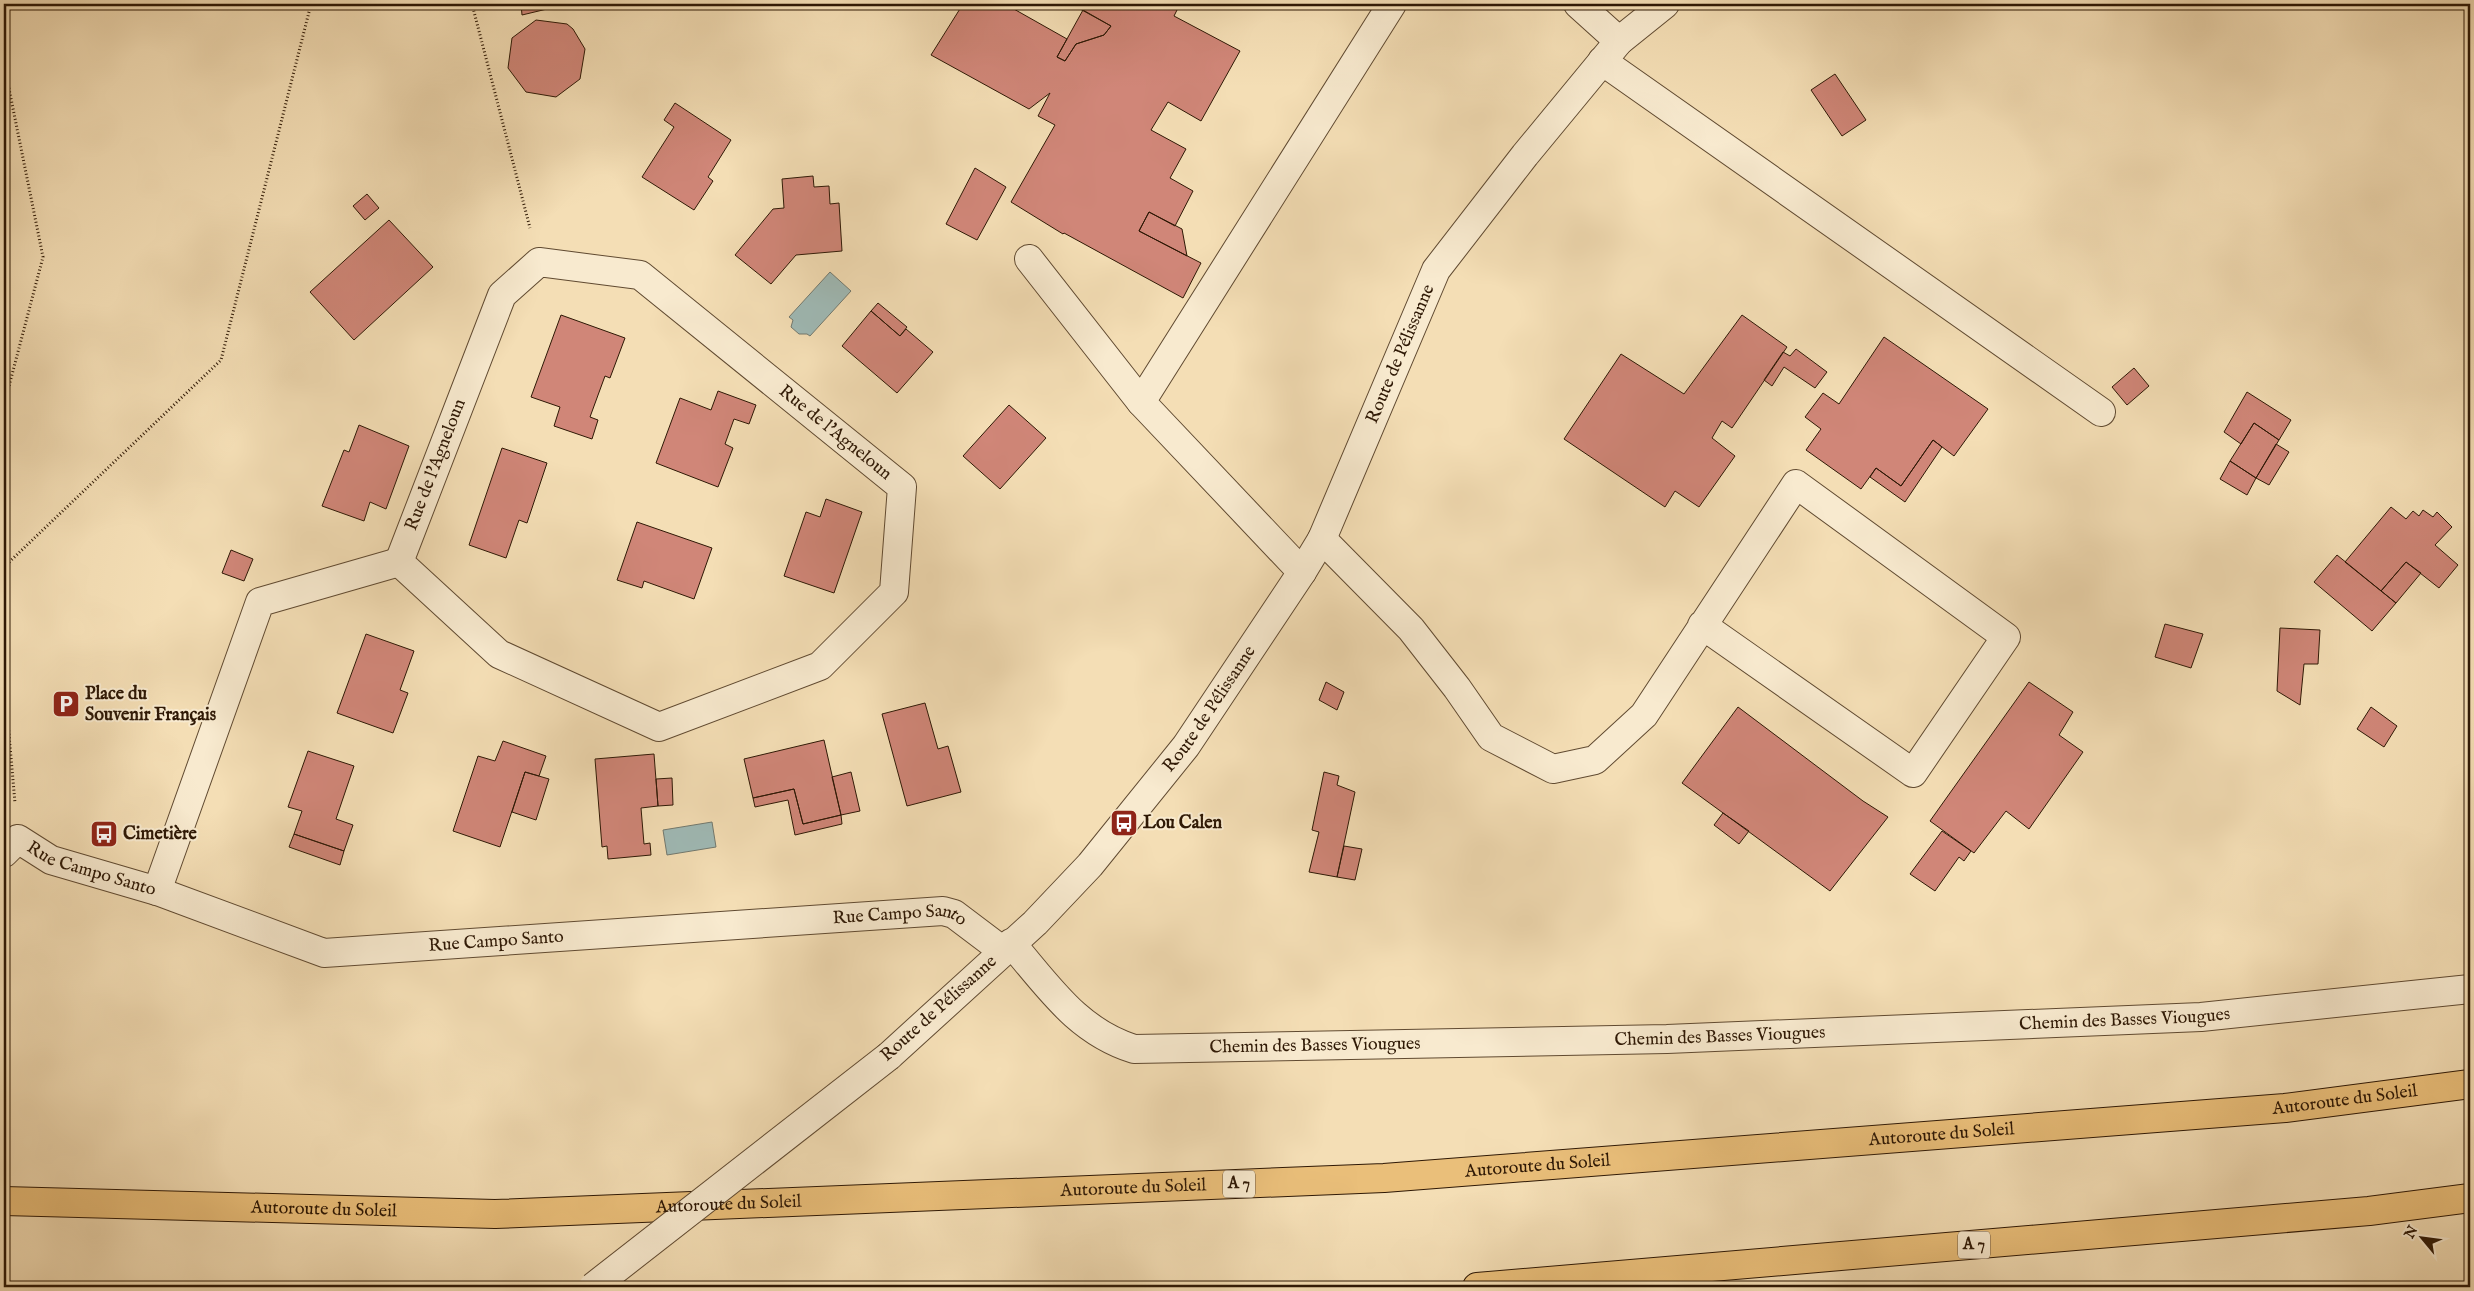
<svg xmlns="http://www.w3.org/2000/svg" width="2474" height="1291" viewBox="0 0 2474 1291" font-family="'IM FELL English',serif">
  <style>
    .water { fill: #9fbab6; stroke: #72796f }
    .building { fill: #d08678; stroke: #2e1805 }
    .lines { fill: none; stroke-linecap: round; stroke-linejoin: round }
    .minor-casing { stroke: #604a31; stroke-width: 30 }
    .tertiary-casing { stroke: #604a31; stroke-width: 30 }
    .motorway-casing { stroke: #2e1805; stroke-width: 30 }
    .path { stroke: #2e1805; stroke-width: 3; stroke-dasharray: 1 2.5; stroke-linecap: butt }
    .minor { stroke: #f8eacf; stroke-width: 28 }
    .tertiary { stroke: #f8eacf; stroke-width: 28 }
    .motorway { stroke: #eabf7a; stroke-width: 28 }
    .tertiary-bridge-casing { stroke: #604a31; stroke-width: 30; stroke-linecap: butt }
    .tertiary-bridge { stroke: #f8eacf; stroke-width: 28 }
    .labels { text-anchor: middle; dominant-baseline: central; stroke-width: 4; stroke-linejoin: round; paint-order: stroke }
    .shield { fill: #f8eacf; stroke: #6b5742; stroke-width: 1 }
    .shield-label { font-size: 16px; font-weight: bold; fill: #2e1805 }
    .street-label { font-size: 18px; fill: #2e1805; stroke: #f8eacf }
    .poi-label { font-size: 18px; font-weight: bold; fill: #2e1805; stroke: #f8eacf; text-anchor: start }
  </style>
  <rect width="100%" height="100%" fill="#f4deb5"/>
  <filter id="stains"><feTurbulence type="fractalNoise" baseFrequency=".004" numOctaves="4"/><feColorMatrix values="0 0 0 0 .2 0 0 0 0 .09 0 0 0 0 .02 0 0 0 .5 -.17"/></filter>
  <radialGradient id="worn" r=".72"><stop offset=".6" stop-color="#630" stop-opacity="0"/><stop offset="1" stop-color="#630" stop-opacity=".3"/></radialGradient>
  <path class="water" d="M830,272l21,19 -41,45 -3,-2h-8l-8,-7 2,-7 -4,-3z
    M712,822l4,25 -49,8 -4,-25z"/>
  <path class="building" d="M521,4h25l1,5 -25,6z
    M963,4h42l62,35 -10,18 8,4 11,-17 28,-9 7,-9 -40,-22h109l-6,12 66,35 -39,70 -33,-19 -17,28 35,19 -16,29 23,13 -18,35 -26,-14 -10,19 62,32 -18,35 -119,-65 -1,1 -52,-32 44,-77 -17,-9 12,-23 -21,16 -98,-54z
    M1083,10l28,16 -7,9 -28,9 -11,17 -8,-4z
    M536,20l31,4 6,5 12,20 -5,30 -24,18 -30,-5 -18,-24 4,-30z
    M1835,74l31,46 -24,16 -31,-46z
    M675,103l56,37 -23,37 5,4 -19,29 -52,-33 32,-50 -10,-7z
    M975,168l31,19 -29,53 -31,-16z
    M813,176l1,11 15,-1 1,18 9,-1 3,48 -46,4 -25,29 -36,-29 38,-46 11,-1 -2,-29z
    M367,194l12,14 -14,12 -12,-14z
    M1149,212l33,17 5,27 -48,-25z
    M389,220l44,47 -79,73 -44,-48z
    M878,303l29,24 -7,9 -29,-25z
    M871,311l29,25 6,-7 27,23 -36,41 -55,-47z
    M561,315l64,23 -15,40 -5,-2 -15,41 8,3 -6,19 -38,-13 6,-19 -29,-10z
    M1742,315l45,32 -55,81 -10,-7 -10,17 23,18 -36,51 -24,-16 -10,16 -101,-68 57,-85 63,40z
    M1884,337l104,72 -34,47 -21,-16 -32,46 -25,-18 -15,21 -55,-39 15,-21 -16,-12 18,-24 16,11z
    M1796,349l31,23 -12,16 -31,-21 -12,19 -8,-6 19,-28 7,4z
    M2134,368l15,18 -22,19 -15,-18z
    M718,391l38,14 -7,19 -15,-5 -9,25 8,4 -15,39 -62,-24 24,-65 31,12z
    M2247,392l44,28 -12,20 -25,-17 -13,21 -17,-12z
    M1009,405l37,33 -46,51 -37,-33z
    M2254,423l25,17 -23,38 -26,-17z
    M359,425l50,21 -23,63 -16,-7 -6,19 -42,-15 22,-56 5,2z
    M1933,440l9,7 -37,55 -35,-25 6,-9 25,18z
    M2276,444l13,8 -20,33 -13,-7z
    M502,448l45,15 -20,60 -8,-3 -13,38 -37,-13z
    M2230,461l26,17 -9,17 -27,-16z
    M826,499l36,13 -28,81 -50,-17 22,-64 14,5z
    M2391,507l15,12 7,-8 6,5 4,-6 10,7 4,-5 15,15 -17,18 23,20 -19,23 -33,-26 -25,29 -36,-29z
    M637,522l75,26 -18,51 -50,-18 -2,7 -25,-8z
    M231,550l22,9 -9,22 -22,-8z
    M2337,555l59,48 -24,28 -58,-49z
    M2406,562l15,11 -25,30 -15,-12z
    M2165,624l38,10 -12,34 -36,-11z
    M2280,628l40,2 -2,34h-14l-4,41 -23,-14z
    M366,634l48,17 -14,39 8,3 -15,40 -56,-20z
    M1326,682l18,10 -7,18 -18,-10z
    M2029,682l44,30 -14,23 24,17 -54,77 -23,-18 -32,42 -44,-32z
    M925,703l13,46 10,-3 13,46 -54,14 -25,-92z
    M1738,707l125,94 25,16 -58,74 -148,-108z
    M2371,707l26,19 -13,21 -27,-18z
    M824,740l17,75 -38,9 -9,-35 -41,9 -9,-39z
    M503,741l43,15 -7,20 -14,-4 -25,75 -47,-16 25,-75 17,5z
    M308,751l46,15 -18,53 17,6 -9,26 -50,-17 8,-23 -14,-4z
    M654,754l4,52 -17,2 3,36 6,-1 1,12 -43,4 -1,-13 -5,1 -7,-88z
    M525,772l24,7 -13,41 -24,-8z
    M851,772l9,39 -19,4 -9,-38z
    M1324,772l15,4 -2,9 18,7 -18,85 -28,-5 10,-40 -7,-2z
    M672,778l1,27 -15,1 -2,-27z
    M794,789l9,35 38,-9 1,9 -47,11 -7,-35 -33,7 -2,-9z
    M1723,813l26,18 -10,13 -25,-19z
    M1942,831l29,20 -7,10 -5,-4 -24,34 -25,-17z
    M294,834l50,17 -4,14 -51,-18z
    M1344,846l18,3 -7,31 -18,-3z"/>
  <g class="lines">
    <g class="minor-casing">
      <g id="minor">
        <path d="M1578,4l41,37"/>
        <path d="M1602,61l499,351"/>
        <path d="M1029,259l112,143"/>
        <path d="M539,262l101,13 262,212 -8,105 -74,74 -161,61 -160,-73 -100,-92 103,-267z"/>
        <path d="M1322,539l89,90 46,59 34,49 62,32 42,-9 49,-45 152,-231 210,153 -93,136 -211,-148"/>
        <path d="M1302,572l-161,-170 251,-398"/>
        <path id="s1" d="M4,853l14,-14 33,21 106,31 167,62 619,-42 11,3 49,37"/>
        <path d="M157,891l103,-289 139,-40"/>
        <path id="s2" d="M1011,943c38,44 66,88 123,106l533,-10 534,-22 269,-28"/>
      </g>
    </g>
    <g class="tertiary-casing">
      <g id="tertiary">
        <path id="s3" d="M889,1056l146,-133 55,-58 96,-119 116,-174 20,-33 114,-269 89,-115 94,-114 46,-37"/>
      </g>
    </g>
    <g class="motorway-casing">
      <g id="motorway">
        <path id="s4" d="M4,1201l491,13 889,-36 901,-70 185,-24"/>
        <path d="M1477,1287l892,-76 101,-13"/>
      </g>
    </g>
    <path class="path" d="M472,4l58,224
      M4,43v21l39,193 -39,148
      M4,567l217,-207 90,-356
      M4,678l11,125"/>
    <use href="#minor" class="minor"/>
    <use href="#tertiary" class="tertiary"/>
    <use href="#motorway" class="motorway"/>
    <g class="tertiary-bridge-casing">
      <path id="tertiary-bridge" d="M593,1287l296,-231"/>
    </g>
    <use href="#tertiary-bridge" class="tertiary-bridge"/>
  </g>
  <defs>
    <g id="parking-square" transform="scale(1.4375)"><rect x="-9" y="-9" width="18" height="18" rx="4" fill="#8f2418" stroke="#f8eacf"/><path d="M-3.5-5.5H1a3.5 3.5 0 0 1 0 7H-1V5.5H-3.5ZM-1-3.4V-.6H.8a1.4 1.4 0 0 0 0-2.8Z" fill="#fff"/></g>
    <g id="bus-square" transform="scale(1.4375)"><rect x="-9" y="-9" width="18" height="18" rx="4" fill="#8f2418" stroke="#f8eacf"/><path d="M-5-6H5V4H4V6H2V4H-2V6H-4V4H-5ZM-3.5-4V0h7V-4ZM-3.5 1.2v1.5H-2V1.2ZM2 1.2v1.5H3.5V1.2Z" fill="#fff"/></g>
  </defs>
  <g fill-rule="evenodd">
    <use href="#parking-square" x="66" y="704"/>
    <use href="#bus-square" x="1124" y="823"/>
    <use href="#bus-square" x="104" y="834"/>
  </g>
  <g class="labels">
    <g class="shield">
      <rect x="1223" y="1170.5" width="32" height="27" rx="4"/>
      <rect x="1958" y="1231.5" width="32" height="27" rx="4"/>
    </g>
    <g class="shield-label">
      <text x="1239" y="1184">A 7</text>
      <text x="1974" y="1245">A 7</text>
    </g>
    <g class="street-label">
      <text stroke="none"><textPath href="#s3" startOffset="879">Route de Pélissanne</textPath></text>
      <text transform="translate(835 433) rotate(39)">Rue de l'Agneloun</text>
      <text transform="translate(436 465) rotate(-69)">Rue de l'Agneloun</text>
      <text stroke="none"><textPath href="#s3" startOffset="474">Route de Pélissanne</textPath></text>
      <text stroke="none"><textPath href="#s1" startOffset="100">Rue Campo Santo</textPath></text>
      <text stroke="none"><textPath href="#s1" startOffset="925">Rue Campo Santo</textPath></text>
      <text stroke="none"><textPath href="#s1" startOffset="520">Rue Campo Santo</textPath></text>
      <text transform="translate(939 1009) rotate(-42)">Route de Pélissanne</text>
      <text stroke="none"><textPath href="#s2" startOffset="1156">Chemin des Basses Viougues</textPath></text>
      <text stroke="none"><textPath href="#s2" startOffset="751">Chemin des Basses Viougues</textPath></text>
      <text stroke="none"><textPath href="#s2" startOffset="346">Chemin des Basses Viougues</textPath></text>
      <text stroke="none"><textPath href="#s4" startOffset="2345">Autoroute du Soleil</textPath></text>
      <text stroke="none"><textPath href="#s4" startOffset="1940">Autoroute du Soleil</textPath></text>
      <text stroke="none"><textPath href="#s4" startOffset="1535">Autoroute du Soleil</textPath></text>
      <text stroke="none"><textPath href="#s4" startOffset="1130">Autoroute du Soleil</textPath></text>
      <text stroke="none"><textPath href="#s4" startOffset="725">Autoroute du Soleil</textPath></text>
      <text stroke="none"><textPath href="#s4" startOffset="320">Autoroute du Soleil</textPath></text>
    </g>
    <g class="poi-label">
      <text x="85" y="694">Place du<tspan x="85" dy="21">Souvenir Français</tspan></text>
      <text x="1143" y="823">Lou Calen</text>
      <text x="123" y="834">Cimetière</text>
    </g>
  </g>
  <rect width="2474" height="1291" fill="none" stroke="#f4deb5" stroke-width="20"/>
  <rect x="5" y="5" width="2464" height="1281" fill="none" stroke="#2e1805" stroke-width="2.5"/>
  <rect x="10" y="10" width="2454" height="1271" fill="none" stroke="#2e1805"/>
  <g transform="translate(2422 1238) rotate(299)" stroke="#f8eacf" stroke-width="4" paint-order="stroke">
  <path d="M0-4L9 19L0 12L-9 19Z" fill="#2e1805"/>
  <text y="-8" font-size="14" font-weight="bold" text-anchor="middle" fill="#2e1805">N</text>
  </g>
  <rect width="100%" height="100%" filter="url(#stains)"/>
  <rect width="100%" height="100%" fill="url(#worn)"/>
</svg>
